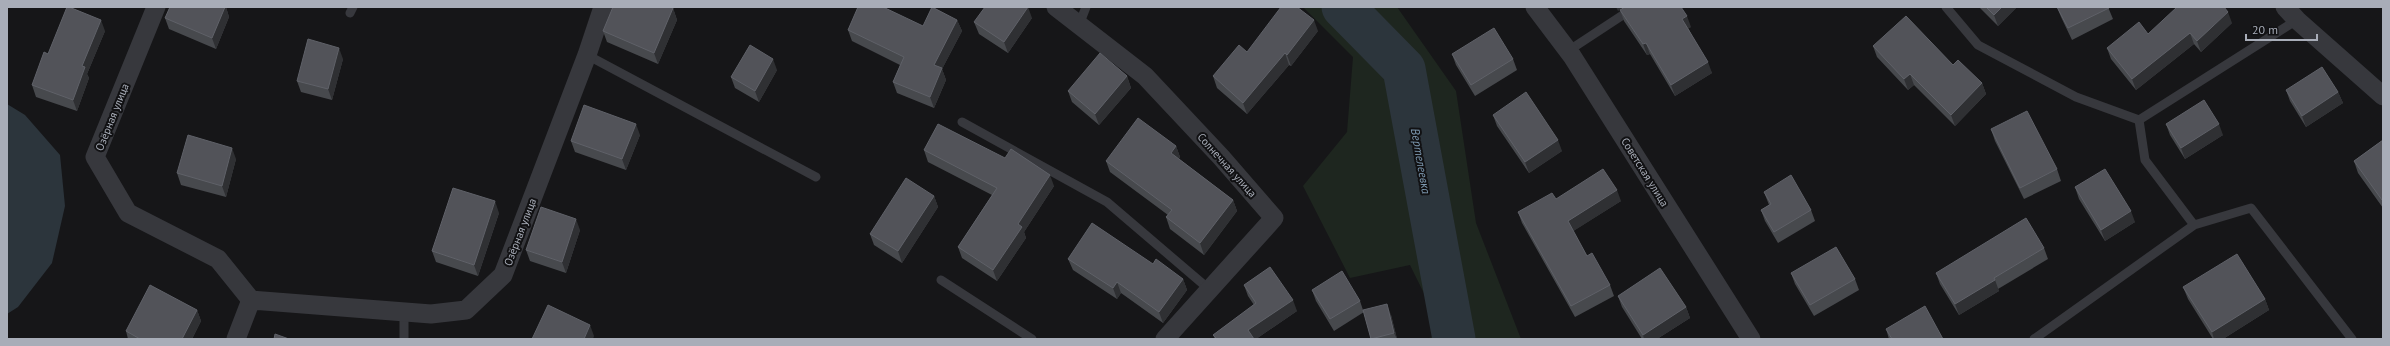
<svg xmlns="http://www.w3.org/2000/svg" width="2390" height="346" viewBox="0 0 2390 346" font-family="'PT Sans',sans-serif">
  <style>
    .green { fill: #1e261f }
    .water { fill: #2c353c }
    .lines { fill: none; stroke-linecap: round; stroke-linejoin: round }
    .river { stroke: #2c353c; stroke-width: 43 }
    .lane { stroke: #37383d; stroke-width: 9 }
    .street { stroke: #37383d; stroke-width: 19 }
    .wall { fill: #47494d }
    .shaded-wall { fill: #2f3033 }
    .building { fill: #525359; stroke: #5f6168 }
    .labels { text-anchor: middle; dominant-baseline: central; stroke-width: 4; stroke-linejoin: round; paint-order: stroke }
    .street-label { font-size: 11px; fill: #a8adb8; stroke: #111113 }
    .water-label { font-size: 12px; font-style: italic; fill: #7f9bb3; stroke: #111113 }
  </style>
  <rect width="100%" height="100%" fill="#161618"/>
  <path class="green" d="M1303,7h94l59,84 20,132 45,116h-96l19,-5 -34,-69 -60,13 -47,-92 44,-54 6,-75z"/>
  <path class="water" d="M7,104l18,11 35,40 5,51 -13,57 -34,44 -11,7z"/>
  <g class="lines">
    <path class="river" d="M1343,7l61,62 50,270"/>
    <path class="lane" d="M1946,7l32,38 98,52 63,23 158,-100
      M350,13l3,-6
      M1079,25l7,-18
      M1568,51l67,-44
      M587,55l229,122
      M2139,120l6,40 49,65 57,-17 101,131
      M962,122l145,80 103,88
      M941,280l91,59
      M404,311v28
      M2034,339l160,-114"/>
    <path class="street" d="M156,7l-61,150 33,56 90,46 33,41 180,14 35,-4 37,-35 84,-220 16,-48
      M1056,7l89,69 76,81 53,61 -109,121
      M1535,7l37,49 179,283
      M2285,7l12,13 86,76
      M236,339l15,-39"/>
  </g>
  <path class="wall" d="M170,7h56l3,10 -13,32 -47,-20 -4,-11z
    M1979,7h38l-19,19z
    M2057,7h51l5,12 -41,21 -11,-23z
    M673,8l4,12 -19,44 -51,-22 -4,-11z
    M1620,10l71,17 -3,1 24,45 -37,23 -25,-42 -3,1 -23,-34z
    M1032,18l-24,35 -29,-19 -5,-12z
    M957,20l5,11 -20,38 4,11 -12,28 -37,-15 -4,-11 7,-17 -48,-24 -4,-11 75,-4z
    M2232,23l-31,29 -7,-8 -58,46 -25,-31 -4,-11 41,-14z
    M105,31l-18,43 2,4 -12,33 -41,-14 -4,-12 16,-31z
    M1318,31l-27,35 -2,-1 -42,49 -30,-26 -4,-12 34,-24z
    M1873,46l80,19 29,18 4,11 -31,32 -41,-41 -6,5 -31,-33z
    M1452,54l61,5 4,11 -42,26 -19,-31z
    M343,59l-11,41 -31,-8 -4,-11z
    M777,70l-18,32 -24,-14 -4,-11z
    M1127,76l4,12 -32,37 -27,-23 -4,-11z
    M2286,90l52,2 5,11 -37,24 -16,-26z
    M1493,115l69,36 -33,22 -32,-47z
    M2166,124l57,11 -38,24 -15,-24z
    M1991,129l66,40 4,12 -37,18 -29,-58z
    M640,135l-14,35 -51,-18 -4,-11z
    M2383,140v68l-25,-35 -4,-12z
    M1176,146l4,11 -1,2 54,41 4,11 -33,44 -34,-26 -4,-12 2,-2 -58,-43 -4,-11z
    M924,150l130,36 -30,46 2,6 -29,43 -35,-23 -4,-11 34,-52 -64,-33z
    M236,159l-10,38 -45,-12 -4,-12z
    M2075,187l60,35 -30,19 -26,-42z
    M1764,192l47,18 4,11 -37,22 -13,-22 -4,-11 8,-5z
    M934,196l4,11 -36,56 -28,-18 -4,-11z
    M1556,199l65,2 -48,30 14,25 23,29 4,11 -39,21 -53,-94 -4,-11z
    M499,213l-21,63 -42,-14 -4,-11z
    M580,230l-14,43 -36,-12 -4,-11z
    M2044,248l4,11 -50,30 1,2 -40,24 -19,-31 -4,-11z
    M1068,259l85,5 30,15 4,11 -24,33 -42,-30 -4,6 -44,-29z
    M1791,273l64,6 4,11 -45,26 -19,-32z
    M1244,285l53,26 -41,28h-41l-2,-4 41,-30 -6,-9z
    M2183,287l82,12 4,11 -46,29h-10l-25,-40z
    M1312,290l48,11 3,9 28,5 6,24h-26l-7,-27 -30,19 -18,-30z
    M1618,296l68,11 4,11 -33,21h-15l-20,-32z
    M197,310l4,11 -9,18h-64l-2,-8z
    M1886,329l57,10h-54z"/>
  <path class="shaded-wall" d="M225,7h1l3,10 -13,32 -4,-11z
    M1028,7l4,11 -24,35 -4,-11z
    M1616,7h8l-6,4z
    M2002,7h15l-19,19 -4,-11z
    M673,8l4,12 -19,44 -4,-11z
    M2228,12l4,11 -31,29 -4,-11z
    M1687,16l4,11 -5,3 -4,-11z
    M101,20l4,11 -18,43 2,4 -12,33 -4,-11 9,-34z
    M957,20l5,11 -20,38 4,11 -12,28 -4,-11 4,-32z
    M1314,20l4,11 -27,35 -4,-11z
    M2190,33l4,11 -58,46 -4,-11z
    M1646,43l4,11 -3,1 -4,-11z
    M339,48l4,11 -11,41 -4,-11z
    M1285,53l4,12 -42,49 -4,-11z
    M773,59l4,11 -18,32 -4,-11z
    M1708,62l4,11 -37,23 -4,-11z
    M1910,74l4,11 -6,5 -4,-11z
    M1127,76l4,12 -32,37 -4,-11z
    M1982,83l4,11 -31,32 -4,-11z
    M2338,92l5,11 -37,24 -4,-11z
    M636,124l4,11 -14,35 -4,-11z
    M2219,124l4,11 -38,24 -4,-11z
    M1558,140l4,11 -33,22 -4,-11z
    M1176,146l4,11 -5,7 -4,-11z
    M232,148l4,11 -10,38 -4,-11z
    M1050,175l4,11 -30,46 2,6 -29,43 -4,-11 25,-46z
    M1617,190l4,11 -49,31 -4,-11z
    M934,196l4,11 -36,56 -4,-12z
    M1233,200l4,11 -33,44 -4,-12z
    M495,201l4,12 -21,63 -4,-11z
    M2131,211l4,11 -30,19 -4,-11z
    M576,219l4,11 -14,43 -4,-11z
    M1183,279l4,11 -24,33 -4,-11z
    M1995,280l4,11 -40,24 -4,-11z
    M1117,282l4,11 -4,6 -4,-11z
    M2265,299l4,11 -46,29h-9l-2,-7z
    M1293,300l4,11 -41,28h-5l-3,-9z
    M1387,304l4,11 6,24 -3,-6z
    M1686,307l4,11 -33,21h-13l-1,-4z
    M197,310l4,11 -9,18h-10z
    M590,325l4,11 -1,3h-9z"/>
  <path class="building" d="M67,7h2l32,13 -19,46 3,1 -12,33 -41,-15 12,-33 4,2z
    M170,7h55l-13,31 -47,-20z
    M613,7h56l4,1 -19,45 -51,-22z
    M858,7h25l40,19 9,-19 25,13 -23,45 8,3 -12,29 -37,-15 11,-25 -56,-27z
    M985,7h43l-24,35 -30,-20z
    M1281,7h16l17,13 -27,35 -2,-2 -42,50 -30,-27 26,-31 8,7z
    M1625,7h56l6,9 -5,3 26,43 -37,23 -25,-42 -3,1 -23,-34z
    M1986,7h16l-8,8z
    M2057,7h51l1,1 -41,20z
    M2177,7h47l4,5 -31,29 -7,-8 -58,46 -25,-31 32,-26 9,12z
    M1906,16l47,49 5,-5 24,23 -31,32 -41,-41 -6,5 -31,-33z
    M1494,28l19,31 -42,26 -19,-31z
    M308,39l31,9 -11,41 -31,-8z
    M750,45l23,14 -18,32 -24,-14z
    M1100,53l27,23 -32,38 -27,-23z
    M2322,67l16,25 -36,24 -16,-26z
    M1526,92l32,48 -33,22 -32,-47z
    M2204,100l15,24 -38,24 -15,-24z
    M584,105l52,19 -14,35 -51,-18z
    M2027,111l30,58 -37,19 -29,-59z
    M1138,118l38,28 -5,7 62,47 -33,43 -34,-26 6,-7 -66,-49z
    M938,124l67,34 6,-9 39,26 -32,49 4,3 -29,43 -35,-23 39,-59 -73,-38z
    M188,135l44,13 -10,38 -45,-13z
    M2383,140v59l-1,1 -28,-39z
    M1603,169l14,21 -49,31 19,35 5,-3 18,32 -39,21 -53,-94 34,-19 4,6z
    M2105,169l26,42 -30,19 -26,-43z
    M1791,175l20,35 -37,22 -13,-22 10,-6 -7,-12z
    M906,178l28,18 -36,55 -28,-17z
    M453,188l42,13 -21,64 -42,-14z
    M541,207l35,12 -14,43 -36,-12z
    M2026,218l18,30 -50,30 1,2 -40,24 -19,-31z
    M1092,223l61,41 3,-5 27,20 -24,33 -42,-30 -4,6 -45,-29z
    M1836,247l19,32 -45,26 -19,-32z
    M2237,254l28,45 -53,33 -29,-45z
    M1270,267l23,33 -45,30 6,9h-37l-4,-4 43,-32 -12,-18z
    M1660,268l26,39 -43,28 -25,-39z
    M1342,271l18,30 -30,18 -18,-29z
    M150,285l47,25 -15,29h-42l-14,-8z
    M1387,304l7,29 -23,6 -8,-29z
    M548,305l42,20 -6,14h-52z
    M1925,306l18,33h-51l-6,-10z
    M275,334l14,5h-15z"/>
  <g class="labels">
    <g class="street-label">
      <text transform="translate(112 117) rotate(-68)">Озёрная улица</text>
      <text transform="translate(1227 165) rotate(48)">Солнечная улица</text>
      <text transform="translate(1645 172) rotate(58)">Советская улица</text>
      <text transform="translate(520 232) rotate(-69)">Озёрная улица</text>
    </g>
    <g class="water-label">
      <text transform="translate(1421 161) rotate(80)">Вертелеевка</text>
    </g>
  </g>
  <rect width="2390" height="346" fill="none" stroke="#a8adb8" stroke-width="16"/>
  <path d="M2246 34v6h71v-6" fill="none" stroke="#a8adb8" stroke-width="2"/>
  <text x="2252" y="34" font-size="12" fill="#a8adb8" stroke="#111113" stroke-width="3" paint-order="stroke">20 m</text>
</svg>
